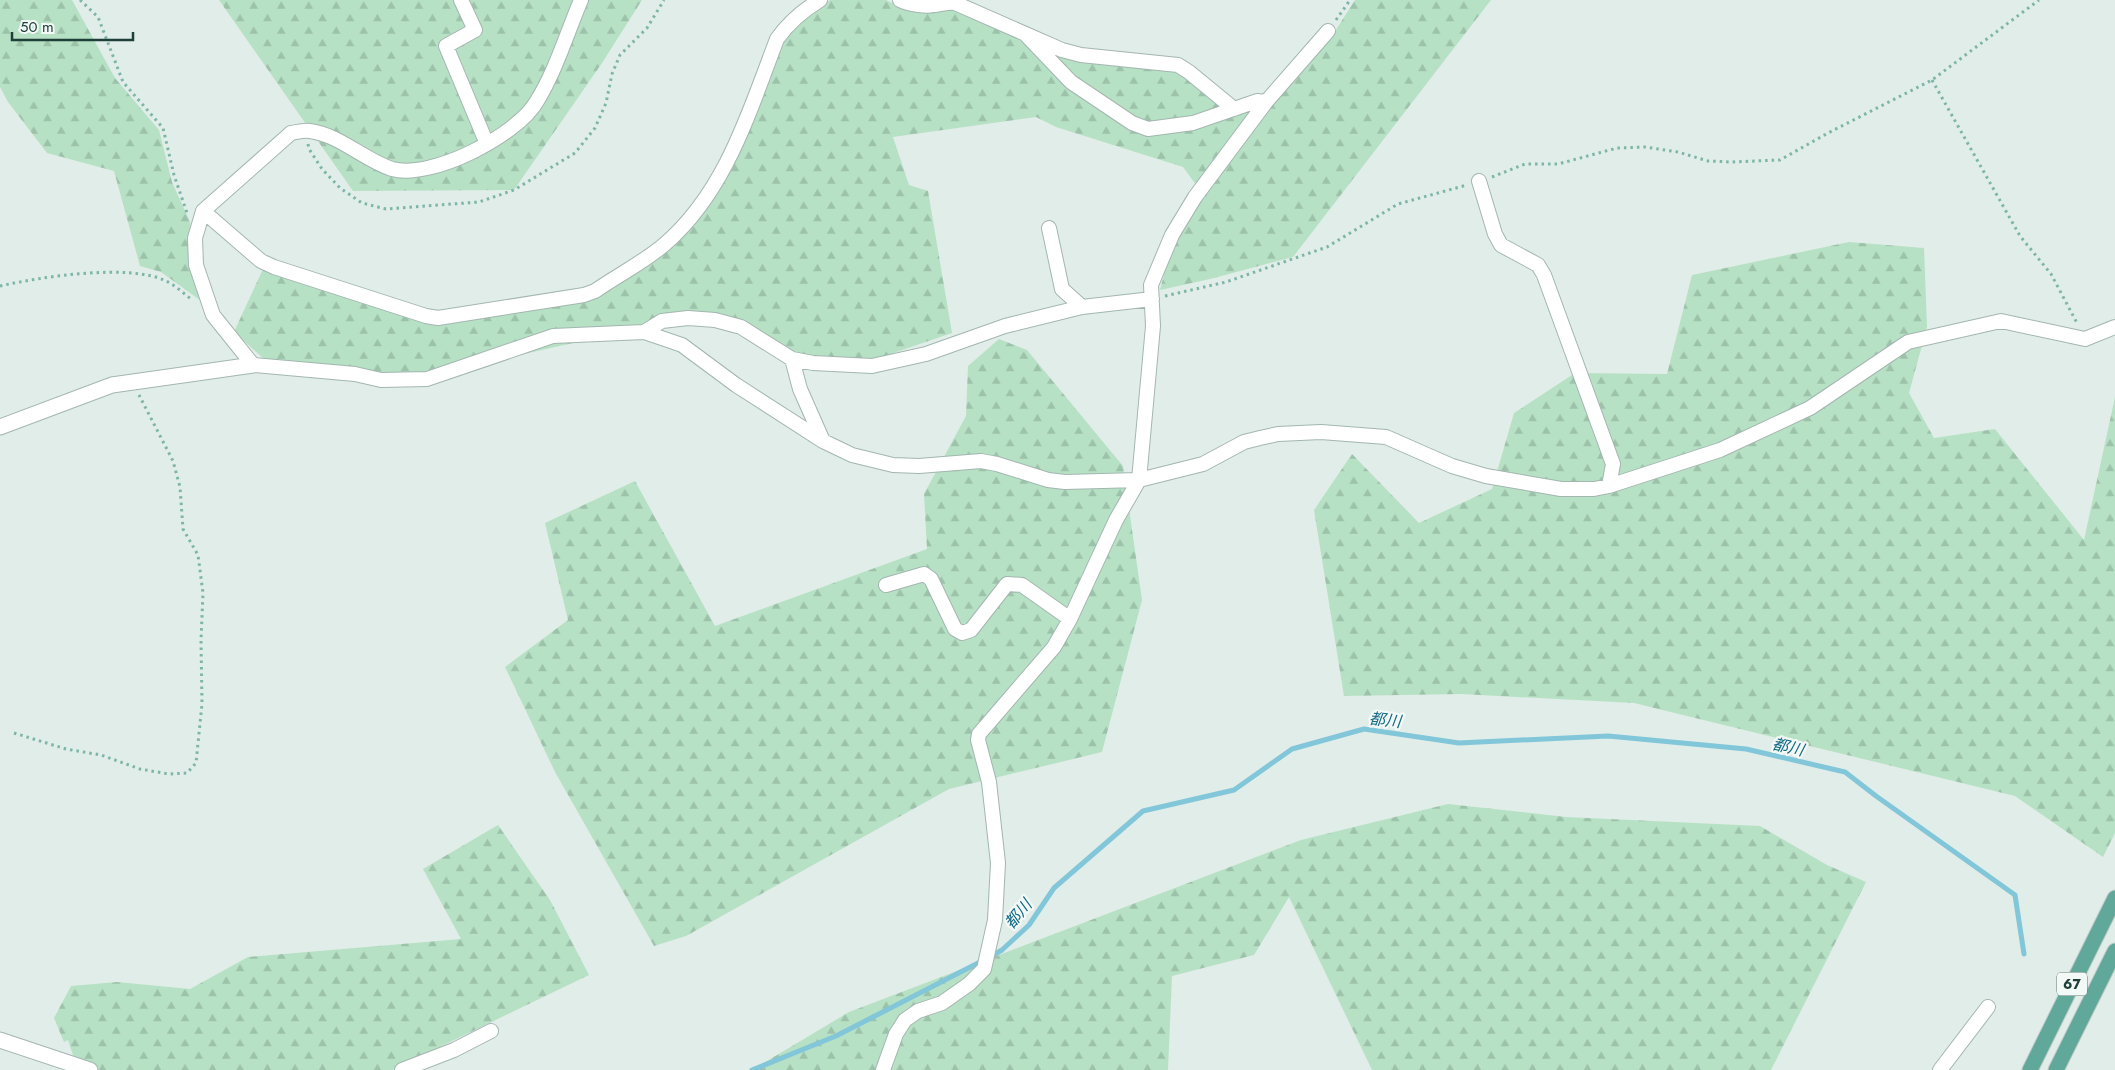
<svg xmlns="http://www.w3.org/2000/svg" width="2115" height="1070" viewBox="0 0 2115 1070" font-family="Jost,'Noto Sans JP',sans-serif">
  <style>
    .forest { fill: url(#forest-firs) }
    .lines { fill: none; stroke-linecap: round; stroke-linejoin: round }
    .stream { stroke: #82c6d9; stroke-width: 5 }
    .minor-casing { stroke: #a3b6b0; stroke-width: 16 }
    .tertiary-casing { stroke: #a3b6b0; stroke-width: 17 }
    .primary-casing { stroke: #c0cac8; stroke-width: 17 }
    .path { stroke: #7db5a7; stroke-width: 3; stroke-dasharray: 2.5 4; stroke-linecap: butt }
    .minor { stroke: #fff; stroke-width: 14 }
    .tertiary { stroke: #fff; stroke-width: 15 }
    .primary { stroke: #60a89a; stroke-width: 15 }
    .labels { text-anchor: middle; dominant-baseline: central; stroke-width: 4.5; stroke-linejoin: round; paint-order: stroke }
    .shield { fill: #f2f9f6; stroke: #5e7872; stroke-width: 1 }
    .shield-label { font-size: 14px; font-weight: bold; fill: #1f4039 }
    .water-label { font-size: 16px; font-style: italic; fill: #116984; stroke: #f2f9f6 }
  </style>
  <defs>
    <pattern id="forest-firs" width="22" height="20" patternUnits="userSpaceOnUse" patternTransform="scale(1.25)"><rect width="22" height="20" fill="#b7e1c5"/><path d="M5 1l3.5 6h-7zM16 11l3.5 6h-7z" fill="#9dc2aa"/></pattern>
  </defs>
  <rect width="100%" height="100%" fill="#e1ede8"/>
  <path class="forest" d="M0,0h72l43,78 44,52 13,52 18,40v24l14,57 -43,-31 -21,-6 -26,-95 -67,-18 -39,-51 -8,-15z
    M219,0h423l-40,63 -88,127 -161,1z
    M830,0h56l6,3 30,6 30,-2 126,54 103,12 45,35 26,1 -55,77 -14,-19 -127,-40 -20,-10 -143,20 16,48 19,6 24,142 -82,28 -63,-5 -18,-5 -66,-35 -28,-5 -20,2 -66,22 -189,42 -156,-18 -30,-27 29,-63 170,54 154,-25 103,-74 95,-187 18,-19z
    M1355,0h136l-198,257 -83,22 -50,11 10,-39 12,-25 68,-96 82,-94z
    M1849,242l75,6 3,79 -18,66 25,45 61,-9 89,111 31,-143v436l-12,24 -88,-61 -381,-93 -173,-9 -117,2 -30,-186 38,-56 67,69 73,-34 22,-76 61,-40 92,1 25,-99z
    M999,339l28,11 96,116 19,134 -40,152 -153,37 -263,147 -32,10 -99,-174 -50,-105 63,-47 -23,-97 90,-42 80,145 212,-77 -3,-55 42,-78 2,-50z
    M1448,804l118,13 194,9 67,39 39,17 -95,188h-399l-83,-173 -35,58 -82,21 -4,94h-416l97,-58 452,-172z
    M498,825l52,75 39,75 -197,95h-293l-23,-6 -8,-24 -4,2 -10,-24 17,-32 46,-4 73,7 58,-32 213,-18 -38,-70z"/>
  <g class="lines">
    <path class="stream" d="M990,957l12,-7 27,-25 25,-37 89,-77 91,-21 58,-41 72,-20 95,14 149,-7 138,13 99,23 31,24 139,99 9,59
      M752,1070l84,-34 146,-75"/>
    <g class="minor-casing">
      <path id="minor" d="M461,0l14,30 -29,16 41,98
        M581,0c-14,33 -25,70 -44,101 -19,34 -106,79 -145,68 -28,-9 -52,-34 -82,-38 -6,-1 -13,1 -19,2l-88,78 -8,27 1,27 17,50 40,50 102,9 26,6 46,-1 126,-43 91,-4 38,13 54,40 87,56 29,14 41,10 26,1 62,-5 16,3 51,16 17,2 74,-2 64,-16 41,-22 16,-4 18,-4 43,-2 65,5 66,29 34,10 75,13h33l15,-3 111,-36 90,-42 98,-66 93,-21 84,18 30,-12
        M900,0c8,4 26,7 35,5 8,-1 13,-3 20,-2l107,47 19,5 97,10 11,7 45,37
        M1028,37l43,45 61,41 16,6 45,-6 64,-22 9,1
        M1479,181l16,53 6,11 37,20 6,10 69,189 -4,22
        M203,211l58,50 13,6 152,49 12,2 146,-23 11,-4c23,-16 49,-29 70,-47 61,-53 84,-132 112,-205 12,-17 25,-28 43,-39
        M1049,228l13,61 20,18
        M644,332l18,-11 26,-3 27,2 26,7 51,32 21,4 59,3 54,-12 79,-28 77,-19 70,-8
        M792,359l8,30 23,52
        M886,585l38,-11 7,5 24,50 7,4 9,-3 36,-46 15,1 48,34
        M402,1070l52,-20 37,-19
        M883,1070l13,-36 9,-14 13,-9 24,-8 27,-19 15,-15 11,-49 3,-57 -9,-81 -11,-42 1,-6 75,-87 16,-28 46,-99 23,-40 14,-154 -2,-41 21,-50 23,-38 71,-95 62,-71
        M1940,1070l48,-63"/>
    </g>
    <g class="tertiary-casing">
      <path id="tertiary" d="M0,427l112,-42 141,-20
        M0,1040l90,30"/>
    </g>
    <g class="primary-casing">
      <path id="primary" d="M2030,1070l85,-172
        M2056,1070l59,-119"/>
    </g>
    <path class="path" d="M80,0l18,17 25,65 40,46 11,47 13,38
      M1336,20l14,-20
      M1932,80l88,156 31,38 26,49
      M308,144l1,5 13,20 18,19 22,15 24,6 93,-7 35,-12 61,-37 20,-25 11,-25 6,-29 8,-19 27,-27 17,-28
      M1492,177l33,-13h33l59,-16 28,-1 33,5 30,9 23,1 49,-2 48,-27 104,-53 107,-80
      M0,286c40,-9 130,-23 166,-5 9,4 17,12 25,18
      M1165,296l61,-14 101,-35 71,-43 69,-19
      M14,733l52,16 35,6 39,14 29,5 18,-1 9,-10 6,-59 -1,-64 2,-47 -5,-38 -15,-26 -3,-42 -7,-26 -34,-66"/>
    <use href="#minor" class="minor"/>
    <use href="#tertiary" class="tertiary"/>
    <use href="#primary" class="primary"/>
  </g>
  <g class="labels">
    <rect class="shield" x="2057" y="972.5" width="30" height="23" rx="4"/>
    <g class="shield-label">
      <text x="2072" y="984">67</text>
    </g>
    <g class="water-label">
      <text transform="translate(1385 720) rotate(6)">都川</text>
      <text transform="translate(1788 747) rotate(13)">都川</text>
      <text transform="translate(1018 914) rotate(-50)">都川</text>
    </g>
  </g>
  <path d="M12 32v8h121v-8" fill="none" stroke="#1f4039" stroke-width="2.5"/>
  <text x="20" y="32" font-size="15" fill="#1f4039" stroke="#f2f9f6" stroke-width="4" paint-order="stroke">50 m</text>
</svg>
